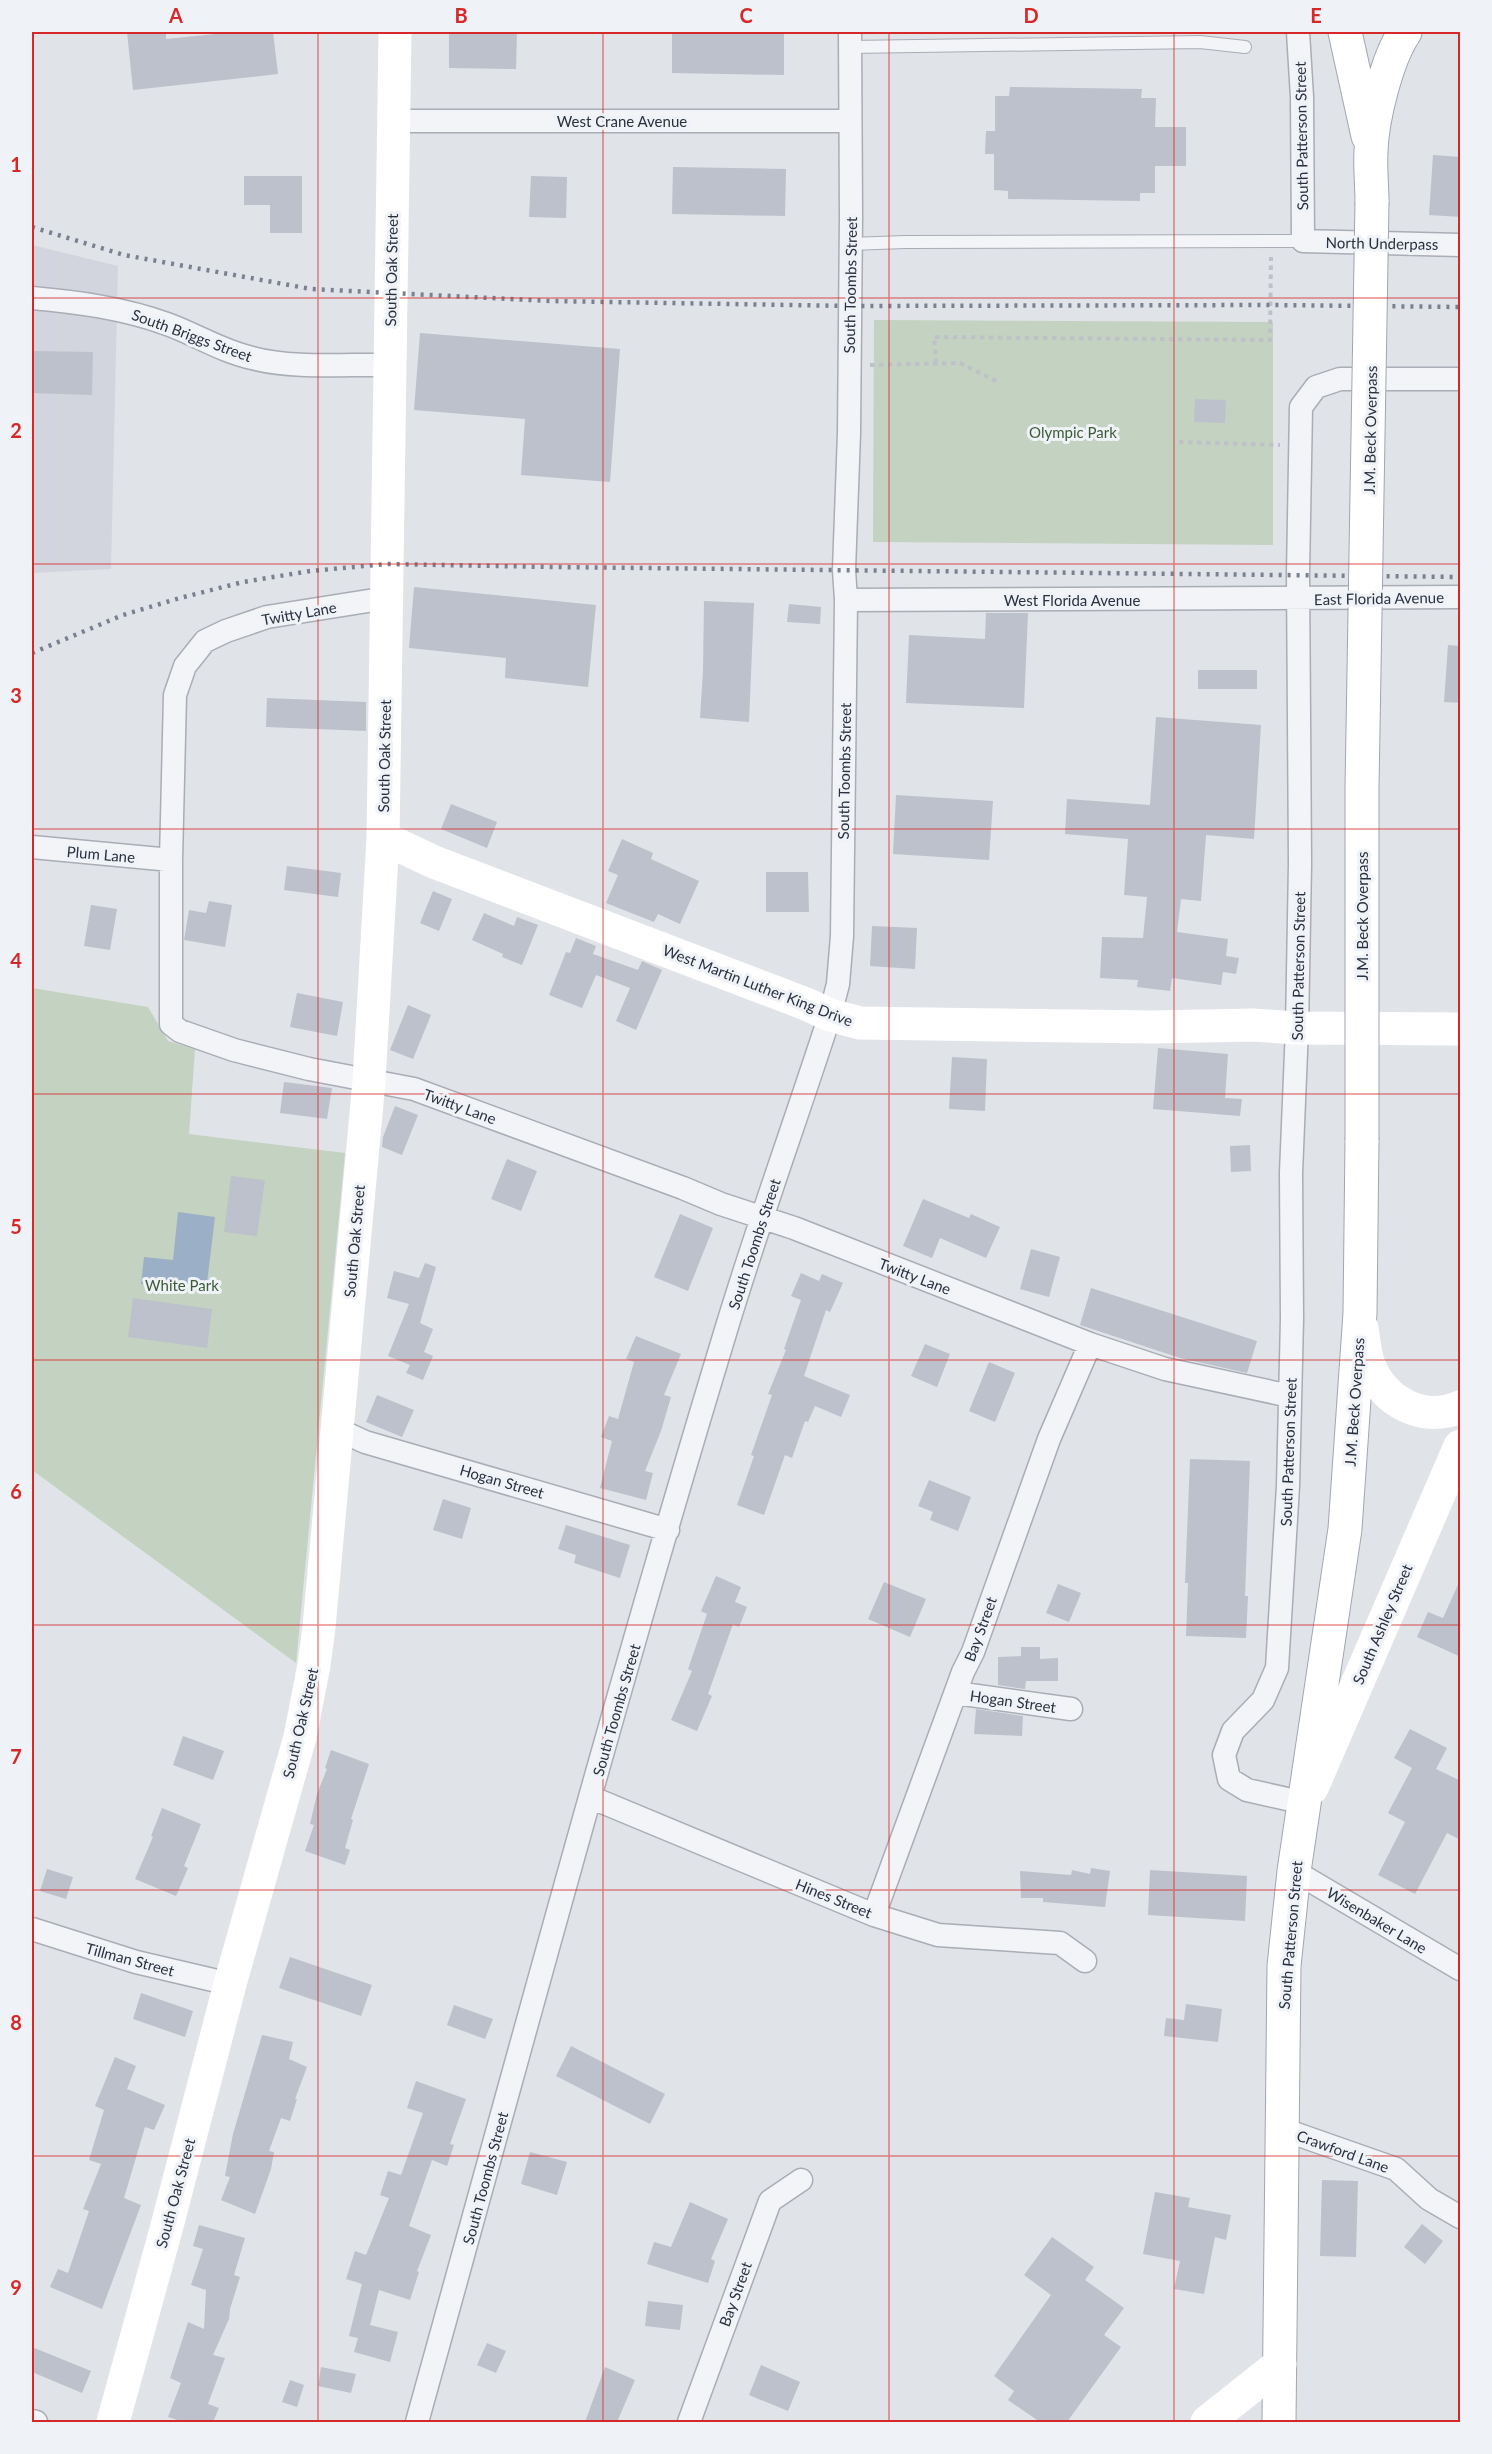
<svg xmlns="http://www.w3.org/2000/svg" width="1492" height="2454" viewBox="0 0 1492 2454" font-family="Lato,sans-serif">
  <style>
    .built { fill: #d2d5dd }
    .green { fill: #c4d2c1 }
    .water { fill: #9bafc7 }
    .building { fill: #bdc1cb }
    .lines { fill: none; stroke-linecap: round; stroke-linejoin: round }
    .lane-casing { stroke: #a9adb5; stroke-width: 14 }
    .street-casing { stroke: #a9adb5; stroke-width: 25 }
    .primary-casing { stroke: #9fa6b4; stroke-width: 35 }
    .path { stroke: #bec1c7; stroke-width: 4; stroke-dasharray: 4.5 4.5; stroke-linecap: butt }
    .lane { stroke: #f2f4f7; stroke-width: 12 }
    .street { stroke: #f2f4f7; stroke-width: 22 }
    .secondary { stroke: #fff; stroke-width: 33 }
    .primary { stroke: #fff; stroke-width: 33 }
    .rail { stroke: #798191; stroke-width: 4.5; stroke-dasharray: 3 6; stroke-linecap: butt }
    .primary-bridge-casing { stroke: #9fa6b4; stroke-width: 35; stroke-linecap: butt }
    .primary-bridge { stroke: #fff; stroke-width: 33 }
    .grid { fill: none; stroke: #d62828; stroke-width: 1.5; stroke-opacity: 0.55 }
    .labels { text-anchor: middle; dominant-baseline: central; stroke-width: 6; stroke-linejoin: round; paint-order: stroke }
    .street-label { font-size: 15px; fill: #29303f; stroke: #eff2f6 }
    .park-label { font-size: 15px; fill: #3b5a36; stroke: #eff2f6 }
    .neatline { fill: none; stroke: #d62828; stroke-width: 2 }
    .grid-label { font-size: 20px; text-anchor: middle; font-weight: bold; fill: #d62828 }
  </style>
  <rect width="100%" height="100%" fill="#e0e3e8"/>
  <path class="built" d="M32,245l86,21 -7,303 -79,4z"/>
  <path class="green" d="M874,320l399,2v223l-400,-3z
    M32,988l116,19 20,34 27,8 -6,85 156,19 -49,510 -264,-193z"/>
  <path class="water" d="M178,1212l37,5 -9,74 -65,-7 3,-27 29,3z"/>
  <path class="building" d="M127,32h39v7l70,-7h37l5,42 -145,16z
    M449,32h68l-1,37 -67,-1z
    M672,32h112v43l-112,-2z
    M1010,87l132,2 -1,9h15l-1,29h31v39h-31v27h-15v8l-132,-2v-8l-14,-1v-36h-9l1,-23h9v-35h14z
    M1433,155l28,2v60l-32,-2z
    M673,167l113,2 -1,47 -113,-2z
    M244,176h58v57h-32v-28h-26z
    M531,176l36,1 -1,41 -37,-1z
    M420,333l200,16 -10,133 -89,-7 4,-56 -111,-9z
    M32,351l61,1 -1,43 -60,-2z
    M1195,399l31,1 -1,23 -31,-1z
    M414,587l182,18 -8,82 -83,-9 1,-20 -97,-10z
    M704,601l50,2 -5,119 -49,-4 3,-47z
    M789,604l32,3 -1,17 -33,-2z
    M986,613h42l-4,95 -118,-5 3,-68 76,4z
    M1448,645l13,1v57l-17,-1z
    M1198,670h59v19h-59z
    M267,698l99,4v29l-100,-4z
    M1156,717l105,8 -7,114 -48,-4 -5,66 -20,-2 -4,33 51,7 -2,17 13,2 -3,16 -13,-2 -2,13 -49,-7 -2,13 -33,-4 1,-7 -38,-2 2,-41 41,1 4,-41 -23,-2 4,-56 -63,-5 2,-35 83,6z
    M896,795l97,6 -4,59 -96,-6z
    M451,804l46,18 -10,26 -46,-19z
    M622,839l31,14 -2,6 48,22 -19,43 -22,-10 -4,8 -48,-19 12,-28 -10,-4z
    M287,866l54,7 -3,24 -54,-7z
    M766,872h42l1,40h-43z
    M433,891l19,8 -13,32 -19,-8z
    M209,901l23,4 -7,42 -41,-7 5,-30 17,3z
    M91,905l26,4 -7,41 -26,-4z
    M484,913l30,13 3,-9 21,8 -16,40 -20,-8 1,-3 -31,-14z
    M872,926l45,2 -2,41 -45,-3z
    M576,938l20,8 -3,8 45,16 4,-9 20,9 -26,60 -20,-9 14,-33 -34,-13 -14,33 -33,-13 17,-43 4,1z
    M297,993l46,9 -6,34 -47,-9z
    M408,1005l23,10 -18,44 -23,-9z
    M1158,1048l70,6 -3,44 17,1 -2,17 -87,-7z
    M952,1057l35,2 -2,52 -36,-2z
    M284,1082l48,6 -5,31 -47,-6z
    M395,1106l23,9 -16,40 -20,-8 1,-10z
    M1250,1145l1,26 -20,1 -1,-26z
    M507,1159l30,12 -16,40 -30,-12z
    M231,1176l34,4 -8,56 -33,-4z
    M923,1199l46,19 2,-4 29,13 -14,31 -46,-20 -8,20 -29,-12z
    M680,1214l33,14 -25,63 -34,-14z
    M1031,1249l29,8 -11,40 -29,-8z
    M425,1263l11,4 -16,56 13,6 -9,23 9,4 -10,24 -17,-7 4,-8 -22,-9 21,-52 -22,-6 7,-27 25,7z
    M801,1273l18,8 3,-7 21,9 -13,29 -4,-2 -22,66 46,19 -9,22 -26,-11 -7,16 -3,-1 -13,37 -7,-3 -21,60 -27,-10 17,-49 -3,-1 21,-60 -4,-1 18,-44 -2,-1 17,-49 -10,-4z
    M1091,1288l166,53 -10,32 -67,-15 -100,-33z
    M133,1298l79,11 -5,39 -79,-11z
    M636,1336l45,18 -17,41 7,2 -10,34 -16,40 8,2 -7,27 -46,-12 12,-47 -11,-4 8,-21 9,3 16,-57 -8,-3z
    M925,1344l25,10 -13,33 -26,-11z
    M989,1362l26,11 -20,49 -26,-11z
    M377,1395l37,15 -12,27 -36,-15z
    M1190,1459l60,2 -5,135h3l-2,42 -60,-2 2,-53h-3z
    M929,1480l42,17 -13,34 -28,-11 3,-8 -15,-6z
    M443,1499l28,9 -9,31 -29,-9z
    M566,1525l64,20 -10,33 -46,-15 2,-8 -18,-6z
    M716,1576l25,11 -6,15 12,5 -8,20 -6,-3 -25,70 4,2 -15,35 -26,-11 21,-49 -4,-2 19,-55 -6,-3z
    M1461,1578v79l-44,-20 11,-25 15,6z
    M884,1582l42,17 -16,38 -42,-18z
    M1058,1584l23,9 -12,29 -23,-9z
    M1021,1647h19v12l18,-1v23h-32l-1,8 -27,-4v-28l23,-1z
    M976,1709l47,7 -1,20 -48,-2z
    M1410,1729l37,19 -11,21 25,12v59l-14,-7 -32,61 -37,-19 27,-53 -17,-9 24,-45 -18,-10z
    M183,1736l41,15 -11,29 -40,-15z
    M331,1750l38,14 -18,55 2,1 -8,28 5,2 -5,15 -40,-14 9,-26 -4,-1 7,-30 10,-25 -2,-1z
    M162,1808l39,16 -17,42 4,2 -12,28 -41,-17 18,-42 -2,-1z
    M1091,1868l19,3 -5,36 -62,-5v-4h-22l-1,-27 51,4 1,-5 18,4z
    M47,1869l26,8 -7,22 -26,-8z
    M1150,1870l97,6 -2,45 -97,-6z
    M290,1957l82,28 -11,31 -82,-28z
    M141,1993l52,18 -8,26 -52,-18z
    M1186,2004l36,5 -4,33 -54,-6 2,-18 18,2z
    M454,2005l39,14 -8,20 -38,-14z
    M262,2035l31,7 -4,17 18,8 -12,32h2l-7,22 -9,-3 -12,33 5,1 -3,17 -16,45 -34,-14 9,-23 -5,-1 8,-42z
    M571,2046l94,48 -15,30 -94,-48z
    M115,2057l21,9 -9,23 38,16 -11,25 -9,-3 -21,71 17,7 -39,104 -52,-22 8,-18 10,4 21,-62 -6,-2 18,-45 -12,-4 15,-50 -9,-4z
    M416,2081l50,18 -16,45 4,1 -7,21 -15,-6 -23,66 22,9 -14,36 2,1 -9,28 -31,-10 -9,35 28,7 -8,30 -36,-10 4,-14 -9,-2 13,-52 -16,-5 9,-28 11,4 23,-57 -9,-3 8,-24 13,4 22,-62 -16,-5z
    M530,2152l37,10 -10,33 -36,-11z
    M1322,2180l36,1 -2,76 -36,-1z
    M1155,2192l35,6 -2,9 43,8 -5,25 -11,-3 -11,57 -30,-5 6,-28 -37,-7z
    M690,2202l38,17 -17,40 4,2 -7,22 -61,-19 7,-22 17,5z
    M1422,2224l21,17 -18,23 -21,-17z
    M199,2225l46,13 -11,37 6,2 -10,32 -1,10 -16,36 12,3 -17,46 11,4 -6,14h-30l-15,-5 13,-34 -11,-5 18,-56 16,7 2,-39 -15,-5 12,-36 -10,-3z
    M1052,2237l42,30 -9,13 39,28 -20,27 17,12 -54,75h-27l-32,-22 6,-9 -20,-15 57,-81 -27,-20z
    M648,2301l35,4 -3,25 -35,-4z
    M487,2343l19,8 -10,22 -19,-8z
    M32,2347l59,24 -9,22 -50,-21z
    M761,2365l39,17 -12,29 -39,-16z
    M321,2367l35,7 -5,19 -33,-7z
    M605,2367l30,13 -18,42h-32z
    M290,2380l14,5 -7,22 -15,-5z"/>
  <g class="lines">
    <g class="lane-casing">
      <path id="lane" d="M850,47l350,-5 45,5
        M850,244l55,-2 398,-1"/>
    </g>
    <g class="street-casing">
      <path id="street" d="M1298,32l4,65 1,144 157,4
        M394,121h456
        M32,298c45,4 91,10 135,26 28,10 54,27 85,34 41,11 94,6 137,7
        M387,598l-120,19 -41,14 -21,10 -20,25 -10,29 -4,165v164l9,7 54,19 75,19 105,20 269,99 38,16 73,24 296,116 75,25 125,27
        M846,600l614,-3
        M32,847l139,13
        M337,1429l28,13 303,88
        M956,1693l115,16
        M590,1797l284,118 64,20 122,8 25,18
        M1305,1803l-58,-13 -18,-11 -5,-24 9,-24 30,-31 14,-32 11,-182 4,-167 -1,-146 6,-145 3,-164 -2,-290 3,-167 15,-20 24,-8h120
        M1294,1871l166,98
        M874,1915l89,-243 10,-20 76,-213 41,-95
        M32,1929l104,33 94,22
        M1282,2129l114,40 33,30 31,18
        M32,2421l4,1
        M417,2422c101,-364 199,-730 309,-1092 32,-106 70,-210 104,-315l8,-31 4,-48 4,-336 -2,-30 5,-137 2,-216 -1,-185
        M689,2422l81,-221 31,-21"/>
    </g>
    <g class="primary-casing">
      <path id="primary" d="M1345,32l23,104
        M1372,202c0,-17 -2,-34 -1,-51 1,-32 16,-93 34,-119
        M1279,2422l5,-456 10,-95 51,-342 15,-216 2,-173"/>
    </g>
    <path class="path" d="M936,363l-2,-26 336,3 1,-83
      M870,365l90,-2 40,20
      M1179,442l101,3"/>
    <use href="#lane" class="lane"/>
    <use href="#street" class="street"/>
    <path class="secondary" d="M383,838l51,24 372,142 24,11 30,8 293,4 99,-2 45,3 163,1
      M1362,1328c2,11 3,26 7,37 15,37 54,58 91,42
      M1312,1788l148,-342
      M113,2422l54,-196 63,-242 70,-247 14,-72 5,-38 50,-546 14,-243 12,-806
      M1207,2422l73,-58"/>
    <use href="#primary" class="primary"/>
    <path class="rail" d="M32,227l92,28 187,34 239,12 299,5 422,-1 189,2
      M32,653l91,-38 57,-17 63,-16 67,-11 77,-7 165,3 908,10"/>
    <g class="primary-bridge-casing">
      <path id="primary-bridge" d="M1362,1140v-352l10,-586"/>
    </g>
    <use href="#primary-bridge" class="primary-bridge"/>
  </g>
  <path class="grid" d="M318,32v2390M603,32v2390M889,32v2390M1174,32v2390M32,298h1428M32,564h1428M32,829h1428M32,1094h1428M32,1360h1428M32,1625h1428M32,1890h1428M32,2156h1428"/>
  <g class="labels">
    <g class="street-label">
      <text x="622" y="121">West Crane Avenue</text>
      <text transform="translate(1301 136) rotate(-91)">South Patterson Street</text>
      <text transform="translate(1382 243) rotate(1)">North Underpass</text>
      <text transform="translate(391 270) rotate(-89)">South Oak Street</text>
      <text transform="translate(850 285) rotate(-89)">South Toombs Street</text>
      <text transform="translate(192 335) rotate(20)">South Briggs Street</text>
      <text transform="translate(1370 430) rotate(-89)">J.M. Beck Overpass</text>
      <text transform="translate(1379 598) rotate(-1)">East Florida Avenue</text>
      <text x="1072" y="600">West Florida Avenue</text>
      <text transform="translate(299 613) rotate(-10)">Twitty Lane</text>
      <text transform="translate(384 756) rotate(-89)">South Oak Street</text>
      <text transform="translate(844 771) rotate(-89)">South Toombs Street</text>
      <text transform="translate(101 854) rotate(5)">Plum Lane</text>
      <text transform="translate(1362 916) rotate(-90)">J.M. Beck Overpass</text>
      <text transform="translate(1298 966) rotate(-89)">South Patterson Street</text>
      <text transform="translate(758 985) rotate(21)">West Martin Luther King Drive</text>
      <text transform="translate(460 1106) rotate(20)">Twitty Lane</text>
      <text transform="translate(354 1241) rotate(-85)">South Oak Street</text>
      <text transform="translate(754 1244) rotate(-72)">South Toombs Street</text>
      <text transform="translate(915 1276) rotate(21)">Twitty Lane</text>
      <text transform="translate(1354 1402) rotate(-86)">J.M. Beck Overpass</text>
      <text transform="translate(1288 1452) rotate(-88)">South Patterson Street</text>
      <text transform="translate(502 1481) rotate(16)">Hogan Street</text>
      <text transform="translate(1382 1624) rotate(-67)">South Ashley Street</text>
      <text transform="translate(980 1629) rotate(-70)">Bay Street</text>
      <text transform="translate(1013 1701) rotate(8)">Hogan Street</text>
      <text transform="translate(616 1710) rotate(-74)">South Toombs Street</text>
      <text transform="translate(300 1723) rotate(-77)">South Oak Street</text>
      <text transform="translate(834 1898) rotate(22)">Hines Street</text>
      <text transform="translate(1377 1920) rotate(31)">Wisenbaker Lane</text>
      <text transform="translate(1290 1935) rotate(-85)">South Patterson Street</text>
      <text transform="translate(130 1959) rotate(15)">Tillman Street</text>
      <text transform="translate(1343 2151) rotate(20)">Crawford Lane</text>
      <text transform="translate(485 2178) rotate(-75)">South Toombs Street</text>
      <text transform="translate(175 2193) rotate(-75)">South Oak Street</text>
      <text transform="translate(735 2294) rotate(-70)">Bay Street</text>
    </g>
    <g class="park-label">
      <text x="1073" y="432">Olympic Park</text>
      <text x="182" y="1285">White Park</text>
    </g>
  </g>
  <rect width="1492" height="2454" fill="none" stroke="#eff2f6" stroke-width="66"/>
  <rect x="33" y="33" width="1426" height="2388" class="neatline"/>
  <g class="grid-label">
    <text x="176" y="23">A</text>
    <text x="461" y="23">B</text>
    <text x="746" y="23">C</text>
    <text x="1031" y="23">D</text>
    <text x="1316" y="23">E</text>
    <text x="16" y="172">1</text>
    <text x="16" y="438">2</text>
    <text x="16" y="703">3</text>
    <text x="16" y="968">4</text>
    <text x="16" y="1234">5</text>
    <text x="16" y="1499">6</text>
    <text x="16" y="1764">7</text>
    <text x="16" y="2030">8</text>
    <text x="16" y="2295">9</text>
  </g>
</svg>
